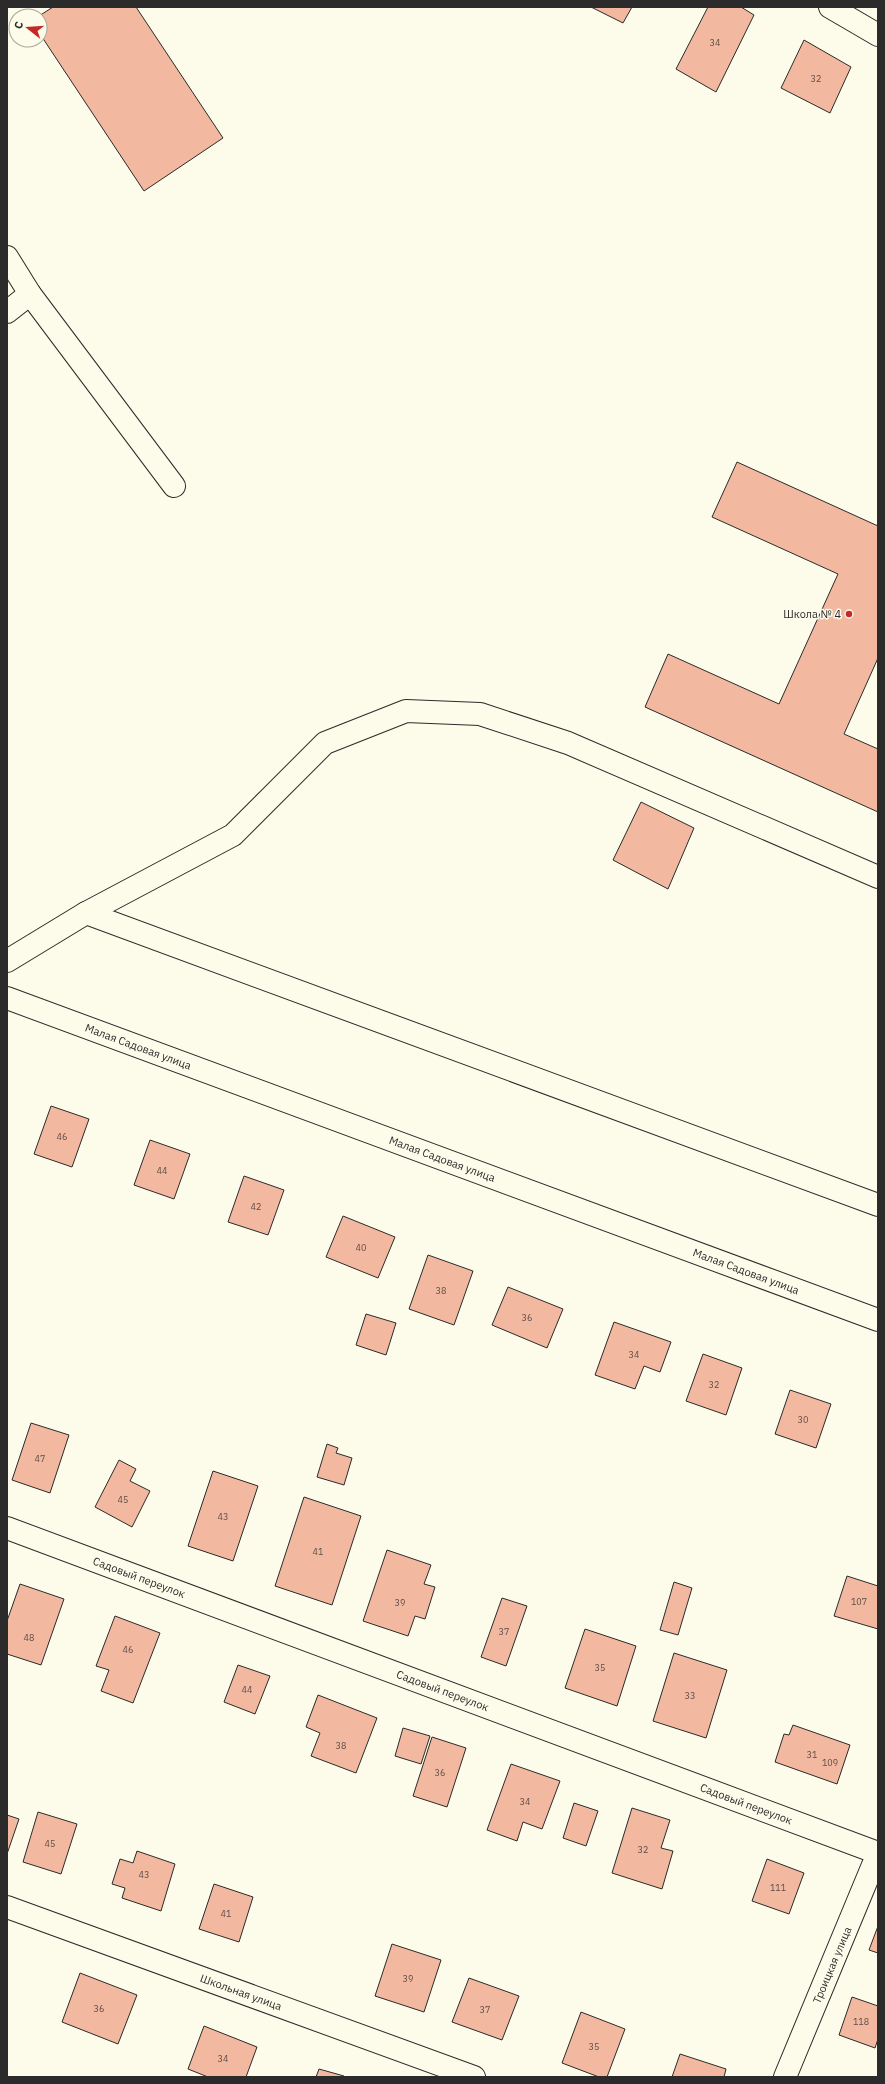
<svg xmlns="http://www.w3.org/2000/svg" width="885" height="2084" viewBox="0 0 885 2084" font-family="'IBM Plex Sans',sans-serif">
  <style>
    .building { fill: #f2b8a0; stroke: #2b2b2b }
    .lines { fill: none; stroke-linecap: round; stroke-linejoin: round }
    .minor-casing { stroke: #2b2b2b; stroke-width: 24 }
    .minor { stroke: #fdfbea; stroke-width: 22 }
    .poi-dot { fill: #c62828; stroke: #fdfbea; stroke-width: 1.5 }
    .labels { text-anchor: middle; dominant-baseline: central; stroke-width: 3; stroke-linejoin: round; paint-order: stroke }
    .number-label { font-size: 9px; fill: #5d4e48 }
    .poi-label { font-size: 11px; fill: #2b2b2b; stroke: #fdfbea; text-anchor: end }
    .street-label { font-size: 11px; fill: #2b2b2b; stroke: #fdfbea }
  </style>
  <rect width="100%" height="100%" fill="#fdfbea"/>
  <path class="building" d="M53,7h83l87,131 -79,53 -104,-157 -1,-18z
    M591,7h41l-9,16z
    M708,7h33l13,8 -38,77 -40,-23z
    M804,40l47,27 -21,46 -49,-25z
    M737,462l141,64v132l-34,76 34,15v63l-233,-105 23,-53 111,50 59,-130 -126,-57z
    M641,802l53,26 -26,61 -55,-29z
    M51,1106l38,13 -17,48 -38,-13z
    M150,1140l40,14 -16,45 -40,-14z
    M244,1176l40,14 -16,45 -40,-13z
    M343,1216l52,21 -17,41 -52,-21z
    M428,1255l45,16 -19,54 -45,-16z
    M508,1287l55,22 -16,39 -55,-23z
    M366,1314l30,9 -10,32 -30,-10z
    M614,1322l57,20 -11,30 -16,-6 -9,23 -40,-14z
    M703,1354l39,14 -16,47 -40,-14z
    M790,1390l41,14 -15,44 -41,-14z
    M31,1423l38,12 -19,58 -38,-13z
    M327,1444l11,4 -2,5 16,5 -8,27 -27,-8z
    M119,1460l17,9 -6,12 20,10 -18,36 -37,-20z
    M213,1471l45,15 -25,75 -45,-15z
    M304,1497l57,19 -29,89 -57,-19z
    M387,1550l44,15 -7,19 11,3 -10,32 -10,-3 -7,20 -45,-15z
    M847,1576l31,10v43l-44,-13z
    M674,1582l18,6 -14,47 -18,-5z
    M20,1584l44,15 -23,66 -34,-11v-33z
    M502,1598l25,8 -21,60 -25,-9z
    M115,1616l45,17 -27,70 -32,-12 8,-21 -13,-4z
    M585,1629l51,17 -19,60 -52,-18z
    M674,1653l53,17 -21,68 -53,-17z
    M238,1665l32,11 -15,38 -31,-12z
    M318,1695l59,23 -21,55 -45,-17 9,-23 -14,-6z
    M793,1725l57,20 -13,39 -62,-22 9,-28 5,1z
    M403,1728l27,8 -9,28 -26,-8z
    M432,1737l34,11 -19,59 -34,-11z
    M511,1764l49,17 -18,48 -19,-7 -6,19 -30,-11z
    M574,1803l24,8 -12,35 -23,-8z
    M632,1808l38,12 -9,28 12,3 -11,38 -50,-16z
    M38,1812l39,12 -16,50 -38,-12z
    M7,1815l12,4 -12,35z
    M137,1851l38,13 -14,47 -39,-13 3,-10 -13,-4 8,-25 13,4z
    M767,1859l37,14 -15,41 -37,-13z
    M214,1884l39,13 -14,45 -40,-13z
    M878,1926v27l-9,-3z
    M392,1944l49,16 -17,52 -49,-16z
    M80,1973l57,22 -19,49 -56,-22z
    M469,1978l50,18 -17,44 -50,-18z
    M852,1997l26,9v33l-3,9 -36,-13z
    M581,2012l44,17 -18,48h-8l-37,-14z
    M204,2026l53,21 -11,30h-38l-20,-8z
    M680,2054l46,15 -2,8h-52z
    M319,2069l25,7 -1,1h-27z"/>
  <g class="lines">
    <g class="minor-casing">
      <g id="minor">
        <path d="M830,7l48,28"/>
        <path d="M7,257l23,37 144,192"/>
        <path d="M7,312l23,-18"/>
        <path d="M86,913l792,292"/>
        <path d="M7,961l79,-48 147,-78 92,-92 81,-32 74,3 88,29 310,134"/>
        <path id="s1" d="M7,998l871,322"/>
        <path id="s2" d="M7,1528l871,325 -93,224"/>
        <path id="s3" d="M7,1907l467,170"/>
      </g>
    </g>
    <use href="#minor" class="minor"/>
  </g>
  <circle class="poi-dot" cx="849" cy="614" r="4"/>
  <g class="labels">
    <g class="number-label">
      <text x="715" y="42">34</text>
      <text x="816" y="78">32</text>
      <text x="62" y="1136">46</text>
      <text x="162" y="1170">44</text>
      <text x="256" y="1206">42</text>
      <text x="361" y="1247">40</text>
      <text x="441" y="1290">38</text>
      <text x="527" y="1317">36</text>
      <text x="634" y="1354">34</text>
      <text x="714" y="1384">32</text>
      <text x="803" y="1419">30</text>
      <text x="40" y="1458">47</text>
      <text x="123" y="1499">45</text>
      <text x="223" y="1516">43</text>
      <text x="318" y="1551">41</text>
      <text x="859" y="1601">107</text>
      <text x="400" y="1602">39</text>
      <text x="504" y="1631">37</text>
      <text x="29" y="1637">48</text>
      <text x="128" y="1649">46</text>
      <text x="600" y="1667">35</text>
      <text x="247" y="1689">44</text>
      <text x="690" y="1695">33</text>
      <text x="341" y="1745">38</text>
      <text x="812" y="1754">31</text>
      <text x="830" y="1762">109</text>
      <text x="440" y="1772">36</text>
      <text x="525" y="1801">34</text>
      <text x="50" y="1843">45</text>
      <text x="643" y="1849">32</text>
      <text x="144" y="1874">43</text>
      <text x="778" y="1887">111</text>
      <text x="226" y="1913">41</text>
      <text x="408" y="1978">39</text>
      <text x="99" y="2008">36</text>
      <text x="485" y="2009">37</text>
      <text x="861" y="2021">118</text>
      <text x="594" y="2046">35</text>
      <text x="223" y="2058">34</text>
    </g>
    <g class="poi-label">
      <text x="841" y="614">Школа № 4</text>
    </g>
    <g class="street-label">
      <text stroke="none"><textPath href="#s1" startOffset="140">Малая Садовая улица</textPath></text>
      <text stroke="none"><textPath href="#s1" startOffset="464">Малая Садовая улица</textPath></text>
      <text stroke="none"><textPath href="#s1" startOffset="788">Малая Садовая улица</textPath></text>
      <text stroke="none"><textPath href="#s2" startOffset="141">Садовый переулок</textPath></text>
      <text stroke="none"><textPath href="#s2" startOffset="465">Садовый переулок</textPath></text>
      <text stroke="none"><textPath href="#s2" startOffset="789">Садовый переулок</textPath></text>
      <text transform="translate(832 1965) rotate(-67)">Троицкая улица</text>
      <text stroke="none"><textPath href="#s3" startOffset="249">Школьная улица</textPath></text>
    </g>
  </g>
  <rect width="885" height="2084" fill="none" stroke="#2b2b2b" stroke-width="16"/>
  <g transform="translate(28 28) rotate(287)"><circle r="19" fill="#fdfbea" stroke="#a9a89e"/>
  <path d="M0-3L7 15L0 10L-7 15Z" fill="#c62828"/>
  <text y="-6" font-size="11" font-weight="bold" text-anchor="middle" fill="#2b2b2b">С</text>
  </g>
</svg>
